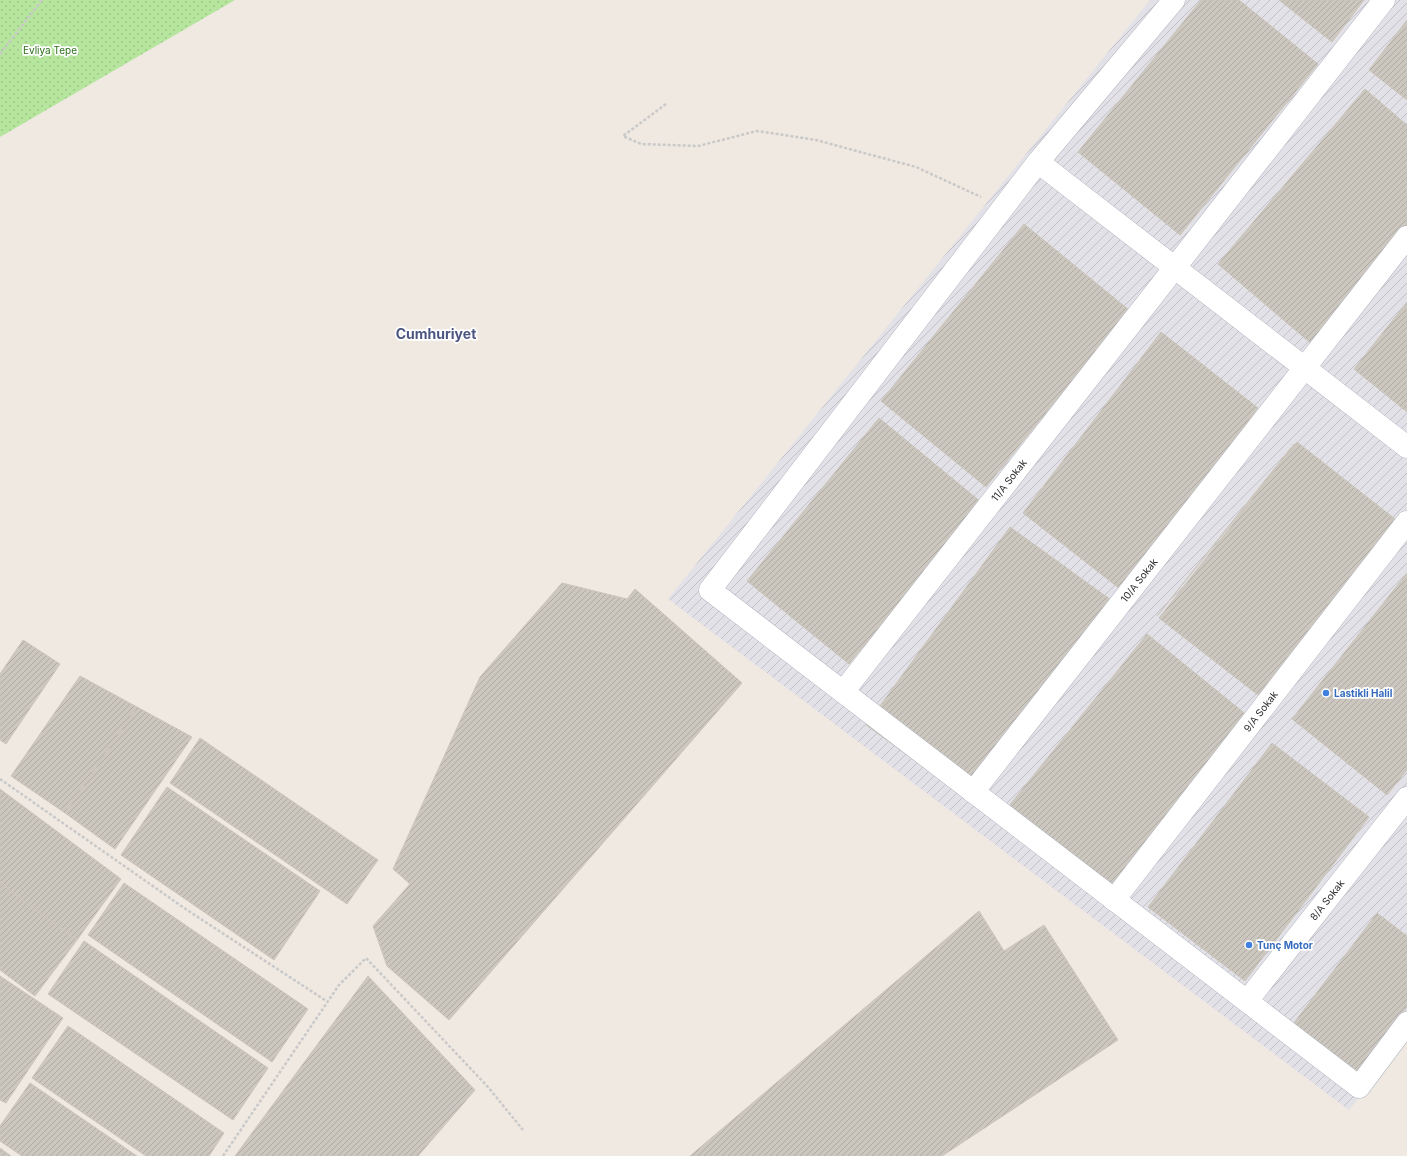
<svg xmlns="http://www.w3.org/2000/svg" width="1407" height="1156" viewBox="0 0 1407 1156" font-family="Inter,sans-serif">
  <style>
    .industrial { fill: url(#industrial-furrows) }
    .grass { fill: url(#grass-dots) }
    .building { fill: url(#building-hatch); stroke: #cbc5ba }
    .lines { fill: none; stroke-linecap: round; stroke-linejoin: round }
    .minor-casing { stroke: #b4b7c1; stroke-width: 23 }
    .path { stroke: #c9c9c9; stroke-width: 2.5; stroke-dasharray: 3 2; stroke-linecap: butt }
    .minor { stroke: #fff; stroke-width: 22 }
    .shop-dot { fill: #3f7fe0; stroke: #fff; stroke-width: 1.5 }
    .labels { text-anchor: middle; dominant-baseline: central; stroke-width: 3.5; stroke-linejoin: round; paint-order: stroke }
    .park-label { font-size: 10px; fill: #2c6e1b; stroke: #fff }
    .street-label { font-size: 10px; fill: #2e2e2e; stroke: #fff }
    .shop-label { font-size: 10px; font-weight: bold; fill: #366cbe; stroke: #fff; text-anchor: start }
    .district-label { font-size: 14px; font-weight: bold; fill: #4d5680; stroke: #fff }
  </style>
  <defs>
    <pattern id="industrial-furrows" width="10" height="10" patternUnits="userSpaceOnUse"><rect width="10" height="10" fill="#e3e1e8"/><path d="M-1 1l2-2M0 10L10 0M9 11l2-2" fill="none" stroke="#c3c1c7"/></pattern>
    <pattern id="grass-dots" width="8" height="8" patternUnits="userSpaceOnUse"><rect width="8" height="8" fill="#b6e59e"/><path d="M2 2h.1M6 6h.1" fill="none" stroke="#9dc588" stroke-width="1.8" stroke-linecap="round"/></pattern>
    <pattern id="building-hatch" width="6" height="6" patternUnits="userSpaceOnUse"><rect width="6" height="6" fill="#cbc7bf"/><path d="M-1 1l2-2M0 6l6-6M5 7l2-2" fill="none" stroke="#afaba4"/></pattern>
  </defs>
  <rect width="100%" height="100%" fill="#efe9e1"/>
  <path class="industrial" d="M1150,0h257v1039l-58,71 -681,-511z"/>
  <path class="grass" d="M0,0h235l-235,137z"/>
  <path class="building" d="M1201,0h38l79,64 -138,171 -102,-83z
    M1279,0h85l-32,42z
    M1407,20v80l-38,-30z
    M1365,89l42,36v114l-92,108 -97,-83z
    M1024,224l105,86 -143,177 -105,-86z
    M1407,302v110l-53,-43z
    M1161,332l97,76 -138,181 -97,-76z
    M879,418l102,84 -132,162 -102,-83z
    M1297,442l98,77 -137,176 -99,-77z
    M1294,444l1,1 -138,171z
    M1010,527l101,73 -143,199 -102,-74z
    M1407,573v197l-20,25 -95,-76z
    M562,583l65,16 8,-10 107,94 -293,337 -62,-54 -14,-40 37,-42 -17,-15 87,-192z
    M1147,634l101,82 -140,173 -100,-82z
    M23,640l37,24 -54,80 -6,-4v-66z
    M80,676l57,31 -72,106 -54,-37z
    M137,707l55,30 -77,112 -50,-36z
    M200,738l178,122 -31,44 -177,-121z
    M1272,743l97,74 -124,164 -97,-74z
    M167,787l153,104 -46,69 -153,-105z
    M0,789l121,90 -44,61 -77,-57z
    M0,883l77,57 -42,56 -35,-26z
    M124,883l184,126 -36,53 -184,-127z
    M979,911l25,40 40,-26 74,115 -176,116h-252z
    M1377,913l30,23v71l-50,66 -64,-49z
    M84,941l184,127 -35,52 -185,-126z
    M0,976l63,42 -57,85 -6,-3z
    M368,976l107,114 -57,66h-183z
    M68,1026l156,107 -15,23h-63l-114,-78z
    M30,1083l107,73h-115l-22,-15v-15z
    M0,1148l11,8h-11z"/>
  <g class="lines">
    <g class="minor-casing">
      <g id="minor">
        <path d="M1174,0l-136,162 -328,428 649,497 48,-64"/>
        <path d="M1038,162l369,285"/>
        <path id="s1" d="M843,692l541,-692"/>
        <path id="s2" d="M973,792l434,-555"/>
        <path id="s3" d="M1114,900l293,-378"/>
        <path id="s4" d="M1247,1001l160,-203"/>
      </g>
    </g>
    <path class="path" d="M0,54l42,-54
      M666,104l-43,32 18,8 57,2 59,-15 59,9 100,27 65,30
      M0,779l187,131 141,92
      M223,1156l116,-171 27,-27 122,129 35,43"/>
    <use href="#minor" class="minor"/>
  </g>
  <g class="shop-dot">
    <circle cx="1326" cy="693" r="4"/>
    <circle cx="1249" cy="945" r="4"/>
  </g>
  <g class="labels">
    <g class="park-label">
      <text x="50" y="50">Evliya Tepe</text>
    </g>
    <g class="street-label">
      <text stroke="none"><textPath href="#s1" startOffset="269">11/A Sokak</textPath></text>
      <text stroke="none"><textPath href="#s2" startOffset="269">10/A Sokak</textPath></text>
      <text stroke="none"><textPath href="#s3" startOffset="239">9/A Sokak</textPath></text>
      <text stroke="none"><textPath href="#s4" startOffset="129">8/A Sokak</textPath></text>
    </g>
    <g class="shop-label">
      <text x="1334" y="693">Lastikli Halil</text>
      <text x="1257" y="945">Tunç Motor</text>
    </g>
    <g class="district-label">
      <text x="436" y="333">Cumhuriyet</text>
    </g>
  </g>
</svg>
